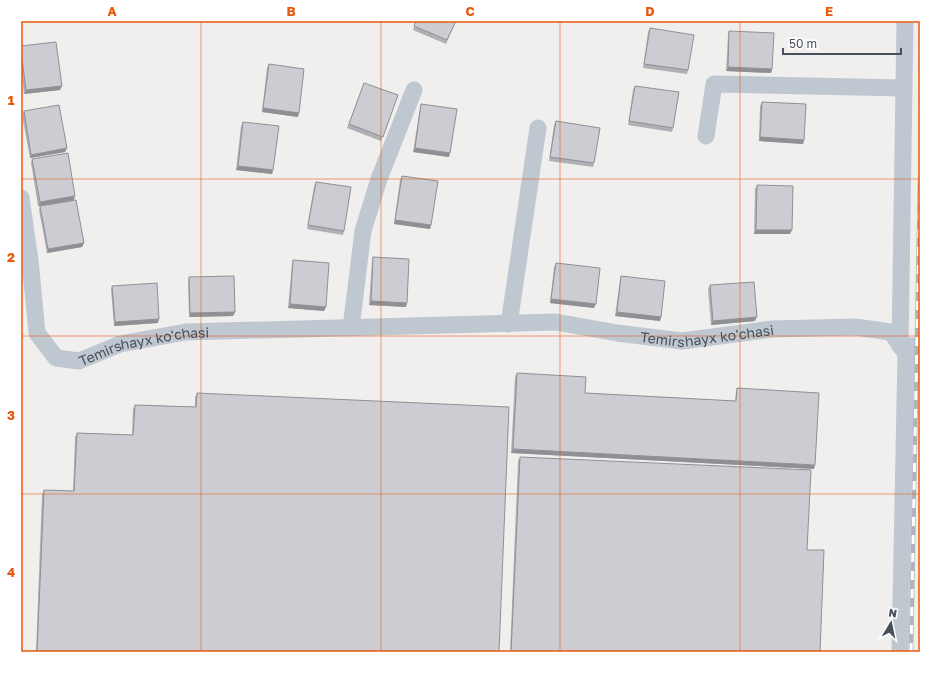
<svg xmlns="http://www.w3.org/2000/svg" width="941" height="673" viewBox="0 0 941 673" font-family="'Golos Text',sans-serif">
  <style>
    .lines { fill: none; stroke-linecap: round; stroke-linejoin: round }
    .street { stroke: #bfc7d0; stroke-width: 17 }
    .rail-casing { stroke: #b1b3b8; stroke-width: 4.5 }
    .rail { stroke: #fff; stroke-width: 3; stroke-dasharray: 9; stroke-linecap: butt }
    .wall { fill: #afb0b5 }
    .shaded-wall { fill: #8e9094 }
    .building { fill: #cbcdd3; stroke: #8e9094 }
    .grid { fill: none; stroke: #e8590c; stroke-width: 1; stroke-opacity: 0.55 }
    .labels { text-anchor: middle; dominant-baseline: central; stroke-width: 3; stroke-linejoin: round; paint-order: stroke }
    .street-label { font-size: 14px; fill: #47505b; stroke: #fff }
    .neatline { fill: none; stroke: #e8590c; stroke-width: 1.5 }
    .grid-label { font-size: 13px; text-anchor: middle; font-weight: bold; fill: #e8590c }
  </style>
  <rect width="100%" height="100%" fill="#f1eeee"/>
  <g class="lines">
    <g class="street">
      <path d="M905,21l-5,325h20"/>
      <path d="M706,136l8,-52 190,4"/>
      <path id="s1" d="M21,198l9,62 7,73 19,25 23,3 41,-17 66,-12 370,-10 61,11 65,8 90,-12 83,-2 36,5 15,22 -6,298"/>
      <path d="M509,324l29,-196"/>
      <path d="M351,328l12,-97 16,-52 35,-89"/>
    </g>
    <g class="rail-casing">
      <path id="rail" d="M911,652l9,-474"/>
    </g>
    <use href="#rail" class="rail"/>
  </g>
  <path class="wall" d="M416,21h40l-10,23 -33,-14z
    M650,28l38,42 -1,4 -44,-6 5,-36z
    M729,31l43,38 -1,4 -45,-2 2,-36z
    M21,46l39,44 -36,4 -3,-27z
    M269,64l29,53 -36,-5 5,-44z
    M364,83l34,12 -17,46 -34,-13z
    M635,86l38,42 -1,4 -44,-7 5,-35z
    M762,102l42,38 -1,4 -44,-3 1,-35z
    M421,104l28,53 -36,-5 7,-44z
    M24,111l43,37 -2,4 -35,6 -8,-43z
    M556,121l38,42 -1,4 -44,-6 5,-36z
    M243,122l30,48 -1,4 -36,-4 5,-44z
    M32,159l42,41 10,43 -2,4 -35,6 -8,-43 1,-4h-2l-7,-43z
    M402,176l29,49 -1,4 -36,-5 6,-44z
    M316,182l28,49 -1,4 -36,-6 7,-43z
    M757,185l33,49h-36l1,-45z
    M373,257l33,50 -37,-2 3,-44z
    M293,260l33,47 -2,4 -36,-3 4,-44z
    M556,263l38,45 -44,-5 4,-36z
    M621,276l40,41 -1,4 -45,-5 5,-36z
    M189,277l46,35 -2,4 -44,1 -1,-36z
    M710,285l45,36 -44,4 -3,-36z
    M112,286l46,37 -44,3 -3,-36z
    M517,373l68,20 150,8 1,-9 1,-4 77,81 -303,-16 4,-76z
    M197,393l302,259h-463l6,-158 2,-4 29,1 2,-54 2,-4 55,2 1,-26 2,-4 60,2v-10z
    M520,457l287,93 13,102h-310l8,-191z"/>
  <path class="shaded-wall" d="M728,67l44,2 -1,4 -45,-2z
    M62,86l-2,4 -36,4 2,-4z
    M263,108l36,5 -1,4 -36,-5z
    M760,137l44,3 -1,4 -44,-3z
    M67,148l-2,4 -35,6 1,-3z
    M415,148l35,5 -1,4 -36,-5z
    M238,166l35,4 -1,4 -36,-4z
    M75,196l-1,4 -36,6 2,-4z
    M395,220l36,5 -1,4 -36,-5z
    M756,230h36l-2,4h-36z
    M84,243l-2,4 -35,6 1,-4z
    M551,299l45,5 -2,4 -44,-5z
    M371,301l36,2 -1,4 -37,-2z
    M290,304l36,3 -2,4 -36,-3z
    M235,312l-2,4 -44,1 1,-4z
    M617,312l44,5 -1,4 -45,-5z
    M757,317l-2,4 -44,4 2,-4z
    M159,319l-1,4 -44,3 1,-4z
    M513,449l302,16 -1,4 -303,-16z"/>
  <path class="building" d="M416,21h40l-9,19 -33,-14z
    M650,28l44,7 -6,35 -44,-6z
    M729,31l45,2 -2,36 -44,-2z
    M56,42l6,44 -36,4 -5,-39v-5z
    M269,64l35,5 -5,44 -36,-5z
    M364,83l34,12 -15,42 -34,-13z
    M635,86l44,6 -6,36 -44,-7z
    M762,102l44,2 -2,36 -44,-3z
    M421,104l36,5 -7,44 -35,-5z
    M59,105l8,43 -36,7 -7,-44z
    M556,121l44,7 -6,35 -44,-6z
    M243,122l36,4 -6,44 -35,-4z
    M68,153l7,43 -35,6 -8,-43z
    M402,176l36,5 -7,44 -36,-5z
    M316,182l35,5 -7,44 -36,-6z
    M757,185l36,1 -1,44h-36z
    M76,200l8,43 -36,6 -8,-43z
    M373,257l36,2 -2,44 -36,-2z
    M293,260l36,3 -3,44 -36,-3z
    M556,263l44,5 -4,36 -45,-5z
    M234,276l1,36 -45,1 -1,-36z
    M621,276l44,5 -4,36 -44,-5z
    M754,282l3,35 -44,4 -3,-36z
    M157,283l2,36 -44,3 -3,-36z
    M517,373l69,4 -1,16 151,8 1,-13 82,5 -4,72 -302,-16z
    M197,393l312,14 -10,245h-462l7,-162 30,1 3,-58 56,2 2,-30 61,2z
    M520,457l291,13 -4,80h17l-4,102h-309z"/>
  <path class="grid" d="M201,21v631M381,21v631M560,21v631M740,21v631M21,179h899M21,336h899M21,494h899"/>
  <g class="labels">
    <g class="street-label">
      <text stroke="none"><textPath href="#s1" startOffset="825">Temirshayx ko'chasi</textPath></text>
      <text stroke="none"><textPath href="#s1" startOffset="258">Temirshayx ko'chasi</textPath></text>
    </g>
  </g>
  <rect width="941" height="673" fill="none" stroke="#ffffff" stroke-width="44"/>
  <g transform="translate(891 623) rotate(10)" stroke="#ffffff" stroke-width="3" paint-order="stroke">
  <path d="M0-3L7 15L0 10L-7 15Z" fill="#47505b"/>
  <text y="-6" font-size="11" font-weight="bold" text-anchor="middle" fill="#47505b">N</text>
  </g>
  <path d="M783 48v6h118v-6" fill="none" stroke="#47505b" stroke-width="2"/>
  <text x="789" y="48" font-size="12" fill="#47505b" stroke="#ffffff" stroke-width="3" paint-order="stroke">50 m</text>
  <rect x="22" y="22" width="897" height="629" class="neatline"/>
  <g class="grid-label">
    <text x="112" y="16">A</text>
    <text x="291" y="16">B</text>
    <text x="470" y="16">C</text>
    <text x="650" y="16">D</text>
    <text x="829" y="16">E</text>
    <text x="11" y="105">1</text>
    <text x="11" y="262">2</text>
    <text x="11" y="420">3</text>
    <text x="11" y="577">4</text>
  </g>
</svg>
